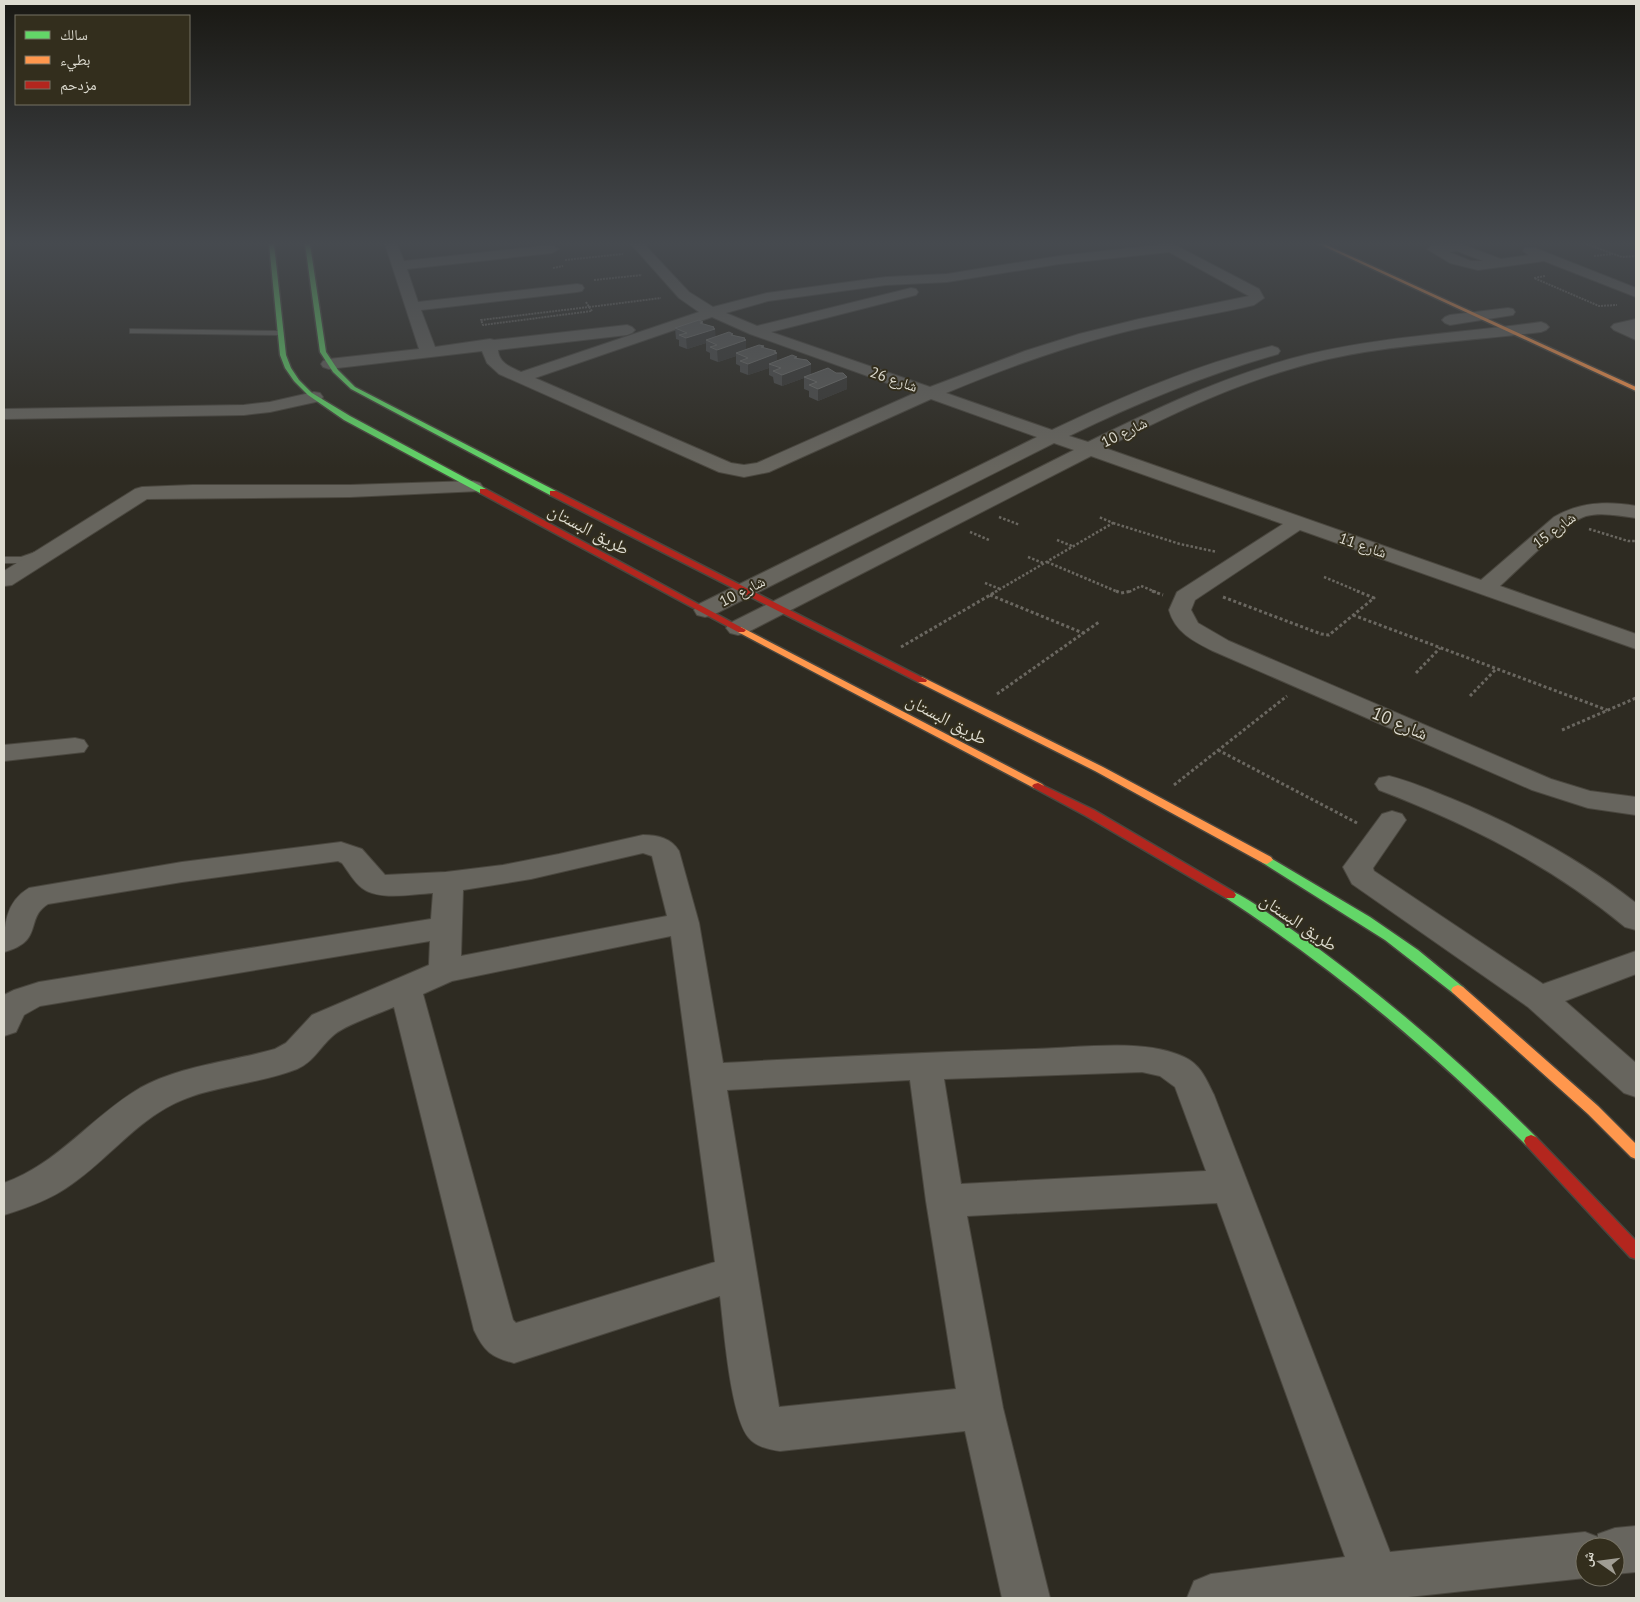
<svg xmlns="http://www.w3.org/2000/svg" width="1640" height="1602" viewBox="0 0 1640 1602" font-family="'PT Sans','Noto Naskh Arabic',sans-serif">
  <style>
    .lines { fill: none; stroke-linecap: round; stroke-linejoin: round }
    .lane-casing { stroke: #4a473f; stroke-width: 2 }
    .street-casing { stroke: #4a473f; stroke-width: 2 }
    .fast-casing { stroke: #4a473f; stroke-width: 3 }
    .slow-casing { stroke: #4a473f; stroke-width: 3 }
    .jam-casing { stroke: #4a473f; stroke-width: 3 }
    .path-far2 { stroke: #6a6760; stroke-width: 2; stroke-dasharray: 2 1; stroke-linecap: butt }
    .path-far1 { stroke: #6a6760; stroke-width: 2.5; stroke-dasharray: 2.5 2; stroke-linecap: butt }
    .path { stroke: #6a6760; stroke-width: 3; stroke-dasharray: 3 2.5; stroke-linecap: butt }
    .lane { fill: #67655e; fill-rule: evenodd }
    .street { fill: #67655e; fill-rule: evenodd }
    .fast { fill: #63d668; fill-rule: evenodd }
    .slow { fill: #ff974d; fill-rule: evenodd }
    .jam { fill: #b3261e; fill-rule: evenodd }
    .wall { fill: #4d4d4b }
    .shaded-wall { fill: #3a3935 }
    .building { fill: #5c5c59; stroke: #70706c }
    .labels { text-anchor: middle; dominant-baseline: central; stroke-width: 4; stroke-linejoin: round; paint-order: stroke }
    .far-street-label { font-size: 15px; fill: #dddbd0; stroke: #332e1d }
    .street-label { font-size: 18px; fill: #dddbd0; stroke: #332e1d }
  </style>
  <rect width="100%" height="100%" fill="#2e2b22"/>
  <g class="lines">
    <g class="lane-casing">
      <path id="lane" d="M130,329l150,2 4,2 -4,2 -147,-2h-3z
        M38,551l4,1 1,2 -1,2 -20,7h-18v-6h17z"/>
    </g>
    <g class="street-casing">
      <path id="street" d="M385,244h12l7,17 148,-16 7,4 -7,4 -145,16 11,33 159,-18 5,1 2,3 -2,3 -5,1 -156,18 14,37 55,-8 4,1 133,-15 5,2 3,3 -3,3 -5,2 -129,15c1,13 12,17 23,22l178,-60 -20,-14 -48,-54h13l45,48 24,15 54,-14 119,-16 61,-3 112,-18 99,-11v-1h15l86,45 5,9 -10,7c-46,11 -93,17 -138,29 -59,15 -115,36 -170,59l106,37c71,-34 144,-65 220,-84l6,2 2,3 -2,3c-73,21 -141,49 -209,82l19,6c71,-35 143,-69 221,-88 76,-18 155,-21 232,-32l5,2 3,3 -3,3 -5,2c-76,10 -155,12 -229,31 -73,19 -141,51 -207,85l376,132 73,-63c26,-15 53,-16 82,-11v12c-16,-2 -34,-6 -50,-2 -24,8 -66,52 -86,70l136,48v15l-336,-119 -105,70 -4,10 7,13 31,18 322,138 39,12 46,6v18l-48,-7 -56,-18 -319,-139c-20,-10 -38,-19 -44,-41l8,-18 106,-68 -192,-68 -345,177 -8,2 -8,-2 -4,-5 4,-5 344,-173 -20,-7 -341,172 -8,2 -8,-2 -3,-5 3,-5 340,-168 -106,-38 -162,73 -25,5 -25,-5 -220,-98 -12,-11 -5,-12 -153,18 -6,-2 -2,-3 2,-3 6,-2 90,-10zM1169,252l80,44 -110,23 -60,15 -54,17 -95,36 -159,-55 145,-37 2,-3 -2,-3 -5,-1 -154,38 -31,-13 42,-12 118,-16 61,-3 112,-18zM712,317l38,17 165,59 -158,70 -13,2 -13,-2 -196,-85z
        M1461,244l40,15 28,-4 -6,-4 2,-3h10l101,40v9l-92,-36 -66,9 -28,-7 -23,-14 7,-4zM1457,251l26,10h-12l-22,-9z
        M1508,308l5,1 2,3 -2,3 -63,10 -5,-2 -3,-3 3,-3 5,-2z
        M1636,319v21l-22,-10 -3,-3 3,-3z
        M314,392l6,1 3,4 -3,4 -50,11 -26,3 -240,4v-10l240,-4 26,-3z
        M473,481l7,2 3,4 -3,4 -130,6 -203,2 -135,86 -8,1v-15l131,-82 7,-2 50,-2h158z
        M75,738l9,2 4,6 -4,6 -80,9v-16z
        M1389,776c21,5 41,14 61,22 66,27 130,61 186,105v27l-11,-3c-75,-62 -155,-102 -246,-137l-4,-6 4,-6z
        M1392,811l10,3 4,6 -33,48 1,3 169,113 93,-33v23l-71,27 71,62v34l-12,-4 -96,-86 -176,-123 -9,-17 39,-53z
        M643,835c15,0 28,3 36,16l20,72 24,140c104,-6 207,-11 311,-14 44,-1 111,-11 150,8 17,8 22,22 30,38l176,457 195,-20 13,5v-3l17,-6 21,-2v46l-21,2v-27h-30v30h3l-3,1 -186,20h-212l7,-17 17,-7 134,-17 -128,-354 -250,13 36,192 47,190h-48l-37,-167 -185,20c-10,-1 -25,-5 -31,-13 -19,-22 -25,-110 -29,-142l-206,67c-23,-6 -30,-12 -40,-33l-80,-323c-14,6 -48,18 -59,27 -14,11 -21,28 -38,35 -43,17 -91,16 -131,39 -35,20 -61,53 -94,76 -20,15 -45,24 -68,31v-32c54,-19 88,-67 136,-95 42,-23 90,-26 135,-39l11,-6 26,-28 117,-50 1,-24 -390,65 -16,9 -8,17 -12,4v-41l10,-5 25,-8 392,-63 2,-26c-19,1 -55,8 -71,-5 -8,-6 -14,-17 -20,-25l-4,-2 -156,21 -134,22c-24,15 -3,37 -44,48 0,-26 1,-50 25,-64l153,-26 159,-20 21,7 23,26 61,-3 57,-7 56,-11zM643,853l9,3 15,60 -206,40 2,-66 68,-11zM671,936l44,326 -199,61 -3,-3 -90,-326 29,-13zM1142,1072l18,4 15,11 31,84 -245,13 -17,-105zM910,1080l16,121 30,188 -177,18 -52,-317z"/>
    </g>
    <g class="fast-casing">
      <path id="fast" d="M269,244h5l12,111 5,13 8,12 13,13 38,23 136,73v4h-6l-136,-73 -36,-25 -14,-14 -9,-13 -5,-13z
        M305,244h5l16,108 12,18 17,17 201,104v4h-6l-199,-106 -18,-17 -13,-20z
        M1267,856l103,61 48,33 45,37 2,3 -2,3 -5,2 -5,-2 -68,-53 -122,-77 -2,-3 2,-3z
        M1230,891c17,5 45,28 61,38 88,62 169,132 245,208l2,4 -2,4 -5,2 -5,-2c-94,-94 -189,-174 -300,-247l-2,-3 2,-3z"/>
    </g>
    <g class="slow-casing">
      <path id="slow" d="M1319,244h5l312,143v4z
        M741,627l301,157 2,2 -2,2h-8l-296,-156 -2,-2z
        M922,677l181,90 168,90 2,3 -6,4 -4,-1 -168,-92 -177,-89 -1,-2 1,-2z
        M1458,985l5,2 135,119 38,38v15l-5,-2 -43,-43 -135,-121 -2,-3 2,-3z"/>
    </g>
    <g class="jam-casing">
      <path id="jam" d="M480,489h6l260,141 -2,2h-6l-258,-139z
        M550,491h6l371,189 -1,2h-8l-368,-187z
        M1038,783l56,27 140,82 2,3 -2,3h-8l-140,-82 -52,-28 -2,-2 2,-2z
        M1531,1135l5,2 100,104v18l-6,-2 -104,-112 -2,-4 2,-4z"/>
    </g>
    <path class="path-far2" d="M1586,244l36,13 14,-1
      M1594,256l19,-2
      M565,260l58,-6
      M553,268l10,-2
      M1545,276l-11,2 65,28 18,-1
      M594,280l48,-5
      M586,302l3,5
      M589,307l3,4 -109,14 -2,-5z
      M589,307l72,-9"/>
    <path class="path-far1" d="M999,517l21,8
      M1113,523l67,21 37,8
      M1589,529l39,12h8
      M970,532l19,8
      M1057,540l15,6
      M1028,557l15,6
      M1047,562l71,30
      M1324,577l36,15
      M985,583l15,6
      M995,592l118,-69 -14,-6
      M1129,592l12,-6 15,6"/>
    <path class="path" d="M1116,591l5,2 11,-2
      M1152,591l11,4
      M990,595l93,38
      M1223,597l98,37 8,1 45,-37 -17,-7
      M1353,615l254,95
      M901,647l96,-56
      M1416,673l24,-25
      M997,694l102,-72
      M1470,696l26,-27
      M1562,730l74,-32
      M1218,750l141,74
      M1174,785l113,-89"/>
    <use href="#lane" class="lane"/>
    <use href="#street" class="street"/>
    <use href="#fast" class="fast"/>
    <use href="#slow" class="slow"/>
    <use href="#jam" class="jam"/>
  </g>
  <path class="wall" d="M714,327l1,2v8l18,-3v1l13,5v9l18,-3v2l12,3v2h1v8l20,-3 14,6v10l25,-1 11,4v12l-29,12 -9,-4v-6l-5,-2v-11l-22,8 -8,-3 -1,-6 -4,-2v-7l-21,7 -8,-3v-6l-4,-2v-8l-18,6 -8,-3v-6l-4,-2v-8l-19,6 -8,-3v-6l-3,-1 -1,-11z"/>
  <path class="shaded-wall" d="M703,322l1,10 10,-5v2h1l1,11h-10v3l-19,6 -1,-11 14,-15z
    M733,334l1,11 11,-7v3l1,-1v12l-10,1v3l-18,6 -1,-12 14,-15z
    M776,351v3l1,-1v12l-8,-1v4l-21,7v-11z
    M811,364v12l-7,1v1l-22,8v-11z
    M847,377v12l-29,12v-12z"/>
  <path class="building" d="M699,320l4,2 -3,1 14,4 -1,1 2,1 -29,9 -7,-3 8,-2 -12,-5z
    M729,332l4,2 -2,1 14,3 -1,1 2,1 -29,10 -7,-3 7,-2 -11,-5z
    M759,345l5,1 -3,1 15,4 -2,1 3,1 -29,11 -8,-3 8,-3 -12,-5z
    M792,355l5,2 -3,1 13,2 4,4 -29,11 -9,-4 8,-3 -12,-4z
    M828,368l8,5h7l4,4 -29,12 -9,-4 8,-3 -13,-5z"/>
  <linearGradient id="sky" x2="0" y2="1"><stop stop-color="#191813"/><stop offset="0.52" stop-color="#464a4f"/><stop offset="1" stop-color="#464a4f" stop-opacity="0"/></linearGradient>
  <rect width="1640" height="468" fill="url(#sky)"/>
  <g class="labels">
    <g class="far-street-label">
      <text transform="translate(894 379) rotate(19)">شارع 26</text>
      <text transform="translate(1124 432) rotate(-26)">شارع 10</text>
      <text transform="translate(1554 530) rotate(-37)">شارع 15</text>
      <text transform="translate(1363 545) rotate(19)">شارع 11</text>
      <text transform="translate(742 591) rotate(-27)">شارع 10</text>
    </g>
    <g class="street-label">
      <text transform="translate(589 529) rotate(28)">طريق البستان</text>
      <text transform="translate(947 719) rotate(28)">طريق البستان</text>
      <text transform="translate(1400 723) rotate(23)">شارع 10</text>
      <text transform="translate(1299 922) rotate(34)">طريق البستان</text>
    </g>
  </g>
  <rect width="1640" height="1602" fill="none" stroke="#dddbd0" stroke-width="10"/>
  <rect x="15" y="15" width="175" height="90" fill="#332e1d" stroke="#777365"/>
  <rect x="25" y="31" width="25" height="8" fill="#63d668" stroke="#777365"/>
  <text x="60" y="40" font-size="15" fill="#dddbd0">سالك</text>
  <rect x="25" y="56" width="25" height="8" fill="#ff974d" stroke="#777365"/>
  <text x="60" y="65" font-size="15" fill="#dddbd0">بطيء</text>
  <rect x="25" y="81" width="25" height="8" fill="#b3261e" stroke="#777365"/>
  <text x="60" y="90" font-size="15" fill="#dddbd0">مزدحم</text>
  <g transform="translate(1600 1562) rotate(284)"><circle r="24" fill="#332e1d" stroke="#777365"/>
  <path d="M0-4L9 19L0 12L-9 19Z" fill="#a09d93"/>
  <text y="-8" font-size="14" font-weight="bold" text-anchor="middle" fill="#dddbd0">ش</text>
  </g>
</svg>
